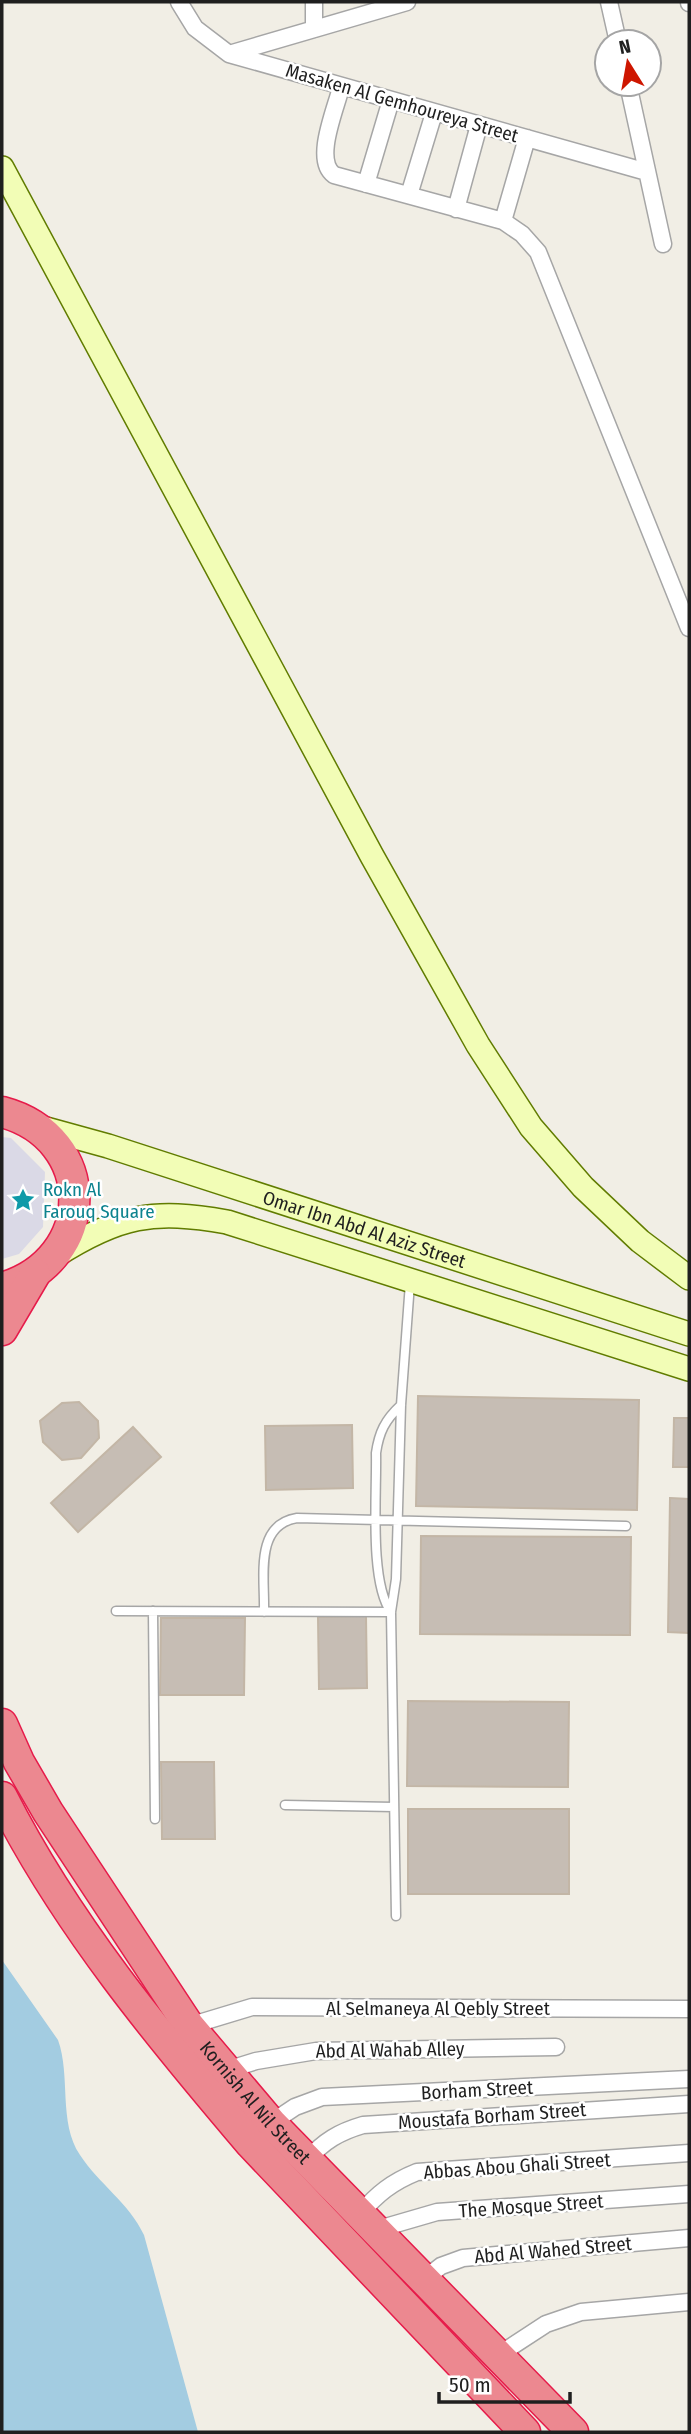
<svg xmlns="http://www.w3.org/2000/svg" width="691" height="2434" viewBox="0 0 691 2434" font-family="'Fira Sans Condensed',sans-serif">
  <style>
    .plaza { fill: #dad9e6 }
    .water { fill: #a3cce1 }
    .building { fill: #c6bdb4; stroke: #c3b6a6; stroke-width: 2 }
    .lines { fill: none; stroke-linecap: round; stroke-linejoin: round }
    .lane-casing { stroke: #a6a6a6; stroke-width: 11 }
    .street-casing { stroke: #a6a6a6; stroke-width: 19 }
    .secondary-casing { stroke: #617c00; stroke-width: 26 }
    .highway-casing { stroke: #e61b4a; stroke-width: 33 }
    .lane { stroke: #fff; stroke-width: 8 }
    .street { stroke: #fff; stroke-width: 16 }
    .secondary { stroke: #f2fdb6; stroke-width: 23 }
    .highway { stroke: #ec8890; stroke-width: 30 }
    .labels { text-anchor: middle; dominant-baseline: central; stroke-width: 5; stroke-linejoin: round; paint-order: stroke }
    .street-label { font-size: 19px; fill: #1f1f1f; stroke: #fff }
    .culture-label { font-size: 19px; fill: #0d838f; stroke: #fff; text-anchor: start }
  </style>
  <rect width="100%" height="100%" fill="#f1eee5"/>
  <path class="plaza" d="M2,1137l9,1 34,34 -2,55 -24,27 -17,5z"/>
  <path class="water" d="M2,1960l56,80c13,36 0,82 22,115 19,29 49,48 64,80l54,197h-196z"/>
  <path class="building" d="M418,1396l221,4 -2,110 -221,-4z
    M79,1402l19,19 1,17 -18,20 -19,2 -19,-18 -3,-21 22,-18z
    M674,1418h15v49h-16z
    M352,1425l1,63 -87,2 -1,-64z
    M133,1427l28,30 -83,75 -27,-29z
    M670,1498l19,1v134l-21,-1z
    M421,1536l210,1 -1,98 -210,-1z
    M366,1616l1,72 -48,1 -1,-72z
    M161,1618h84l-1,77h-84z
    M408,1701l161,1 -1,85 -161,-1z
    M161,1762h53l1,77h-53z
    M408,1809h161v85h-161z"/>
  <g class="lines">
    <g class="lane-casing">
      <path id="lane" d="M116,1611l275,1
        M153,1611l2,208
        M264,1612c1,-35 -10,-87 33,-94l329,8
        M391,1612c-22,-30 -14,-119 -15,-159 3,-21 9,-33 25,-48
        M285,1805l109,2
        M396,1916l-5,-304 5,-33 5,-174 9,-122"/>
    </g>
    <g class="street-casing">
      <path id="street" d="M179,2l16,26 34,26 418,118
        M609,2l9,40
        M689,2v1
        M314,29v-27
        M229,54l178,-52
        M628,84l35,160
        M341,87c-5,22 -28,73 -7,88l169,46 19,13 16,18 151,376
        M366,184l25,-84
        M409,195l25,-82
        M456,209l23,-84
        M503,221l24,-83
        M189,2026l63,-19 437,2
        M227,2070l29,-9 60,-10 240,-4
        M271,2123l24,-16 27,-10 367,-18
        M307,2160c17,-19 32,-28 56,-35l326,-21
        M360,2214c17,-20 32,-32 57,-42l272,-19
        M375,2230l62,-18 252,-18
        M423,2280l18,-14 22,-8 226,-20
        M497,2356l49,-32 35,-12 108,-10"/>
    </g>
    <g class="secondary-casing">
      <g id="secondary">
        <path d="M2,168l370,688 106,189 53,82 52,60 57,54 49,37"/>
        <path id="s1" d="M39,1127l69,19 581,188"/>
        <path d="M55,1256c64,-41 98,-47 172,-34l462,147"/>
      </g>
    </g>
    <g class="highway-casing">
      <g id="highway">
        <path d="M2,1112c97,26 96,148 0,176"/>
        <path d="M2,1330l33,-56"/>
        <path id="s2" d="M2,1724l17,38 29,50 141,214 82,97 302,309"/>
        <path d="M2,1797c64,127 157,239 249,347l274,288"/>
      </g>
    </g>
    <use href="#lane" class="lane"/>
    <use href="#street" class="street"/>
    <use href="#secondary" class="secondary"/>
    <use href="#highway" class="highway"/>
  </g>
  <defs>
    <g id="sight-bare" transform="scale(1.89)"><path d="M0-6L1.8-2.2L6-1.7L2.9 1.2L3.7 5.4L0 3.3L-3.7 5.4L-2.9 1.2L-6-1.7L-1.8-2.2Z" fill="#0f9aa8" stroke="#fff" stroke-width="2.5" paint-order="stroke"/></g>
  </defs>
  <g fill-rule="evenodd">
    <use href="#sight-bare" x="23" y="1200"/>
  </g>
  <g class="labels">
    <g class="street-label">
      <text transform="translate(402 103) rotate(16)">Masaken Al Gemhoureya Street</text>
      <text stroke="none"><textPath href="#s1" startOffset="341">Omar Ibn Abd Al Aziz Street</textPath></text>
      <text x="438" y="2008">Al Selmaneya Al Qebly Street</text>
      <text transform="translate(390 2050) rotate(-1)">Abd Al Wahab Alley</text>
      <text transform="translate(477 2090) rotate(-3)">Borham Street</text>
      <text stroke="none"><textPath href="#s2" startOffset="457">Kornish Al Nil Street</textPath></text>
      <text transform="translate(492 2116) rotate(-4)">Moustafa Borham Street</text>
      <text transform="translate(517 2166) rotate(-4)">Abbas Abou Ghali Street</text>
      <text transform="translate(531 2206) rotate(-4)">The Mosque Street</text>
      <text transform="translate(553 2250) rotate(-5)">Abd Al Wahed Street</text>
    </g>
    <g class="culture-label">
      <text x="43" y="1189">Rokn Al<tspan x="43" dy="22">Farouq Square</tspan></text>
    </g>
  </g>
  <rect width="691" height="2434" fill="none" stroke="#1f1f1f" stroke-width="7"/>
  <g transform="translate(628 63) rotate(349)"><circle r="33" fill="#ffffff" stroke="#a5a5a5" stroke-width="2"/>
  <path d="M0-5L12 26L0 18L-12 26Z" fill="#ce1600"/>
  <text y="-10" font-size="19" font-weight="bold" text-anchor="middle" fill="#1f1f1f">N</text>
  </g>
  <path d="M439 2392v10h131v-10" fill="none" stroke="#1f1f1f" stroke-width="3.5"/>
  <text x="449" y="2392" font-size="21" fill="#1f1f1f" stroke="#ffffff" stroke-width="5" paint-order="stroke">50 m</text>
</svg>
